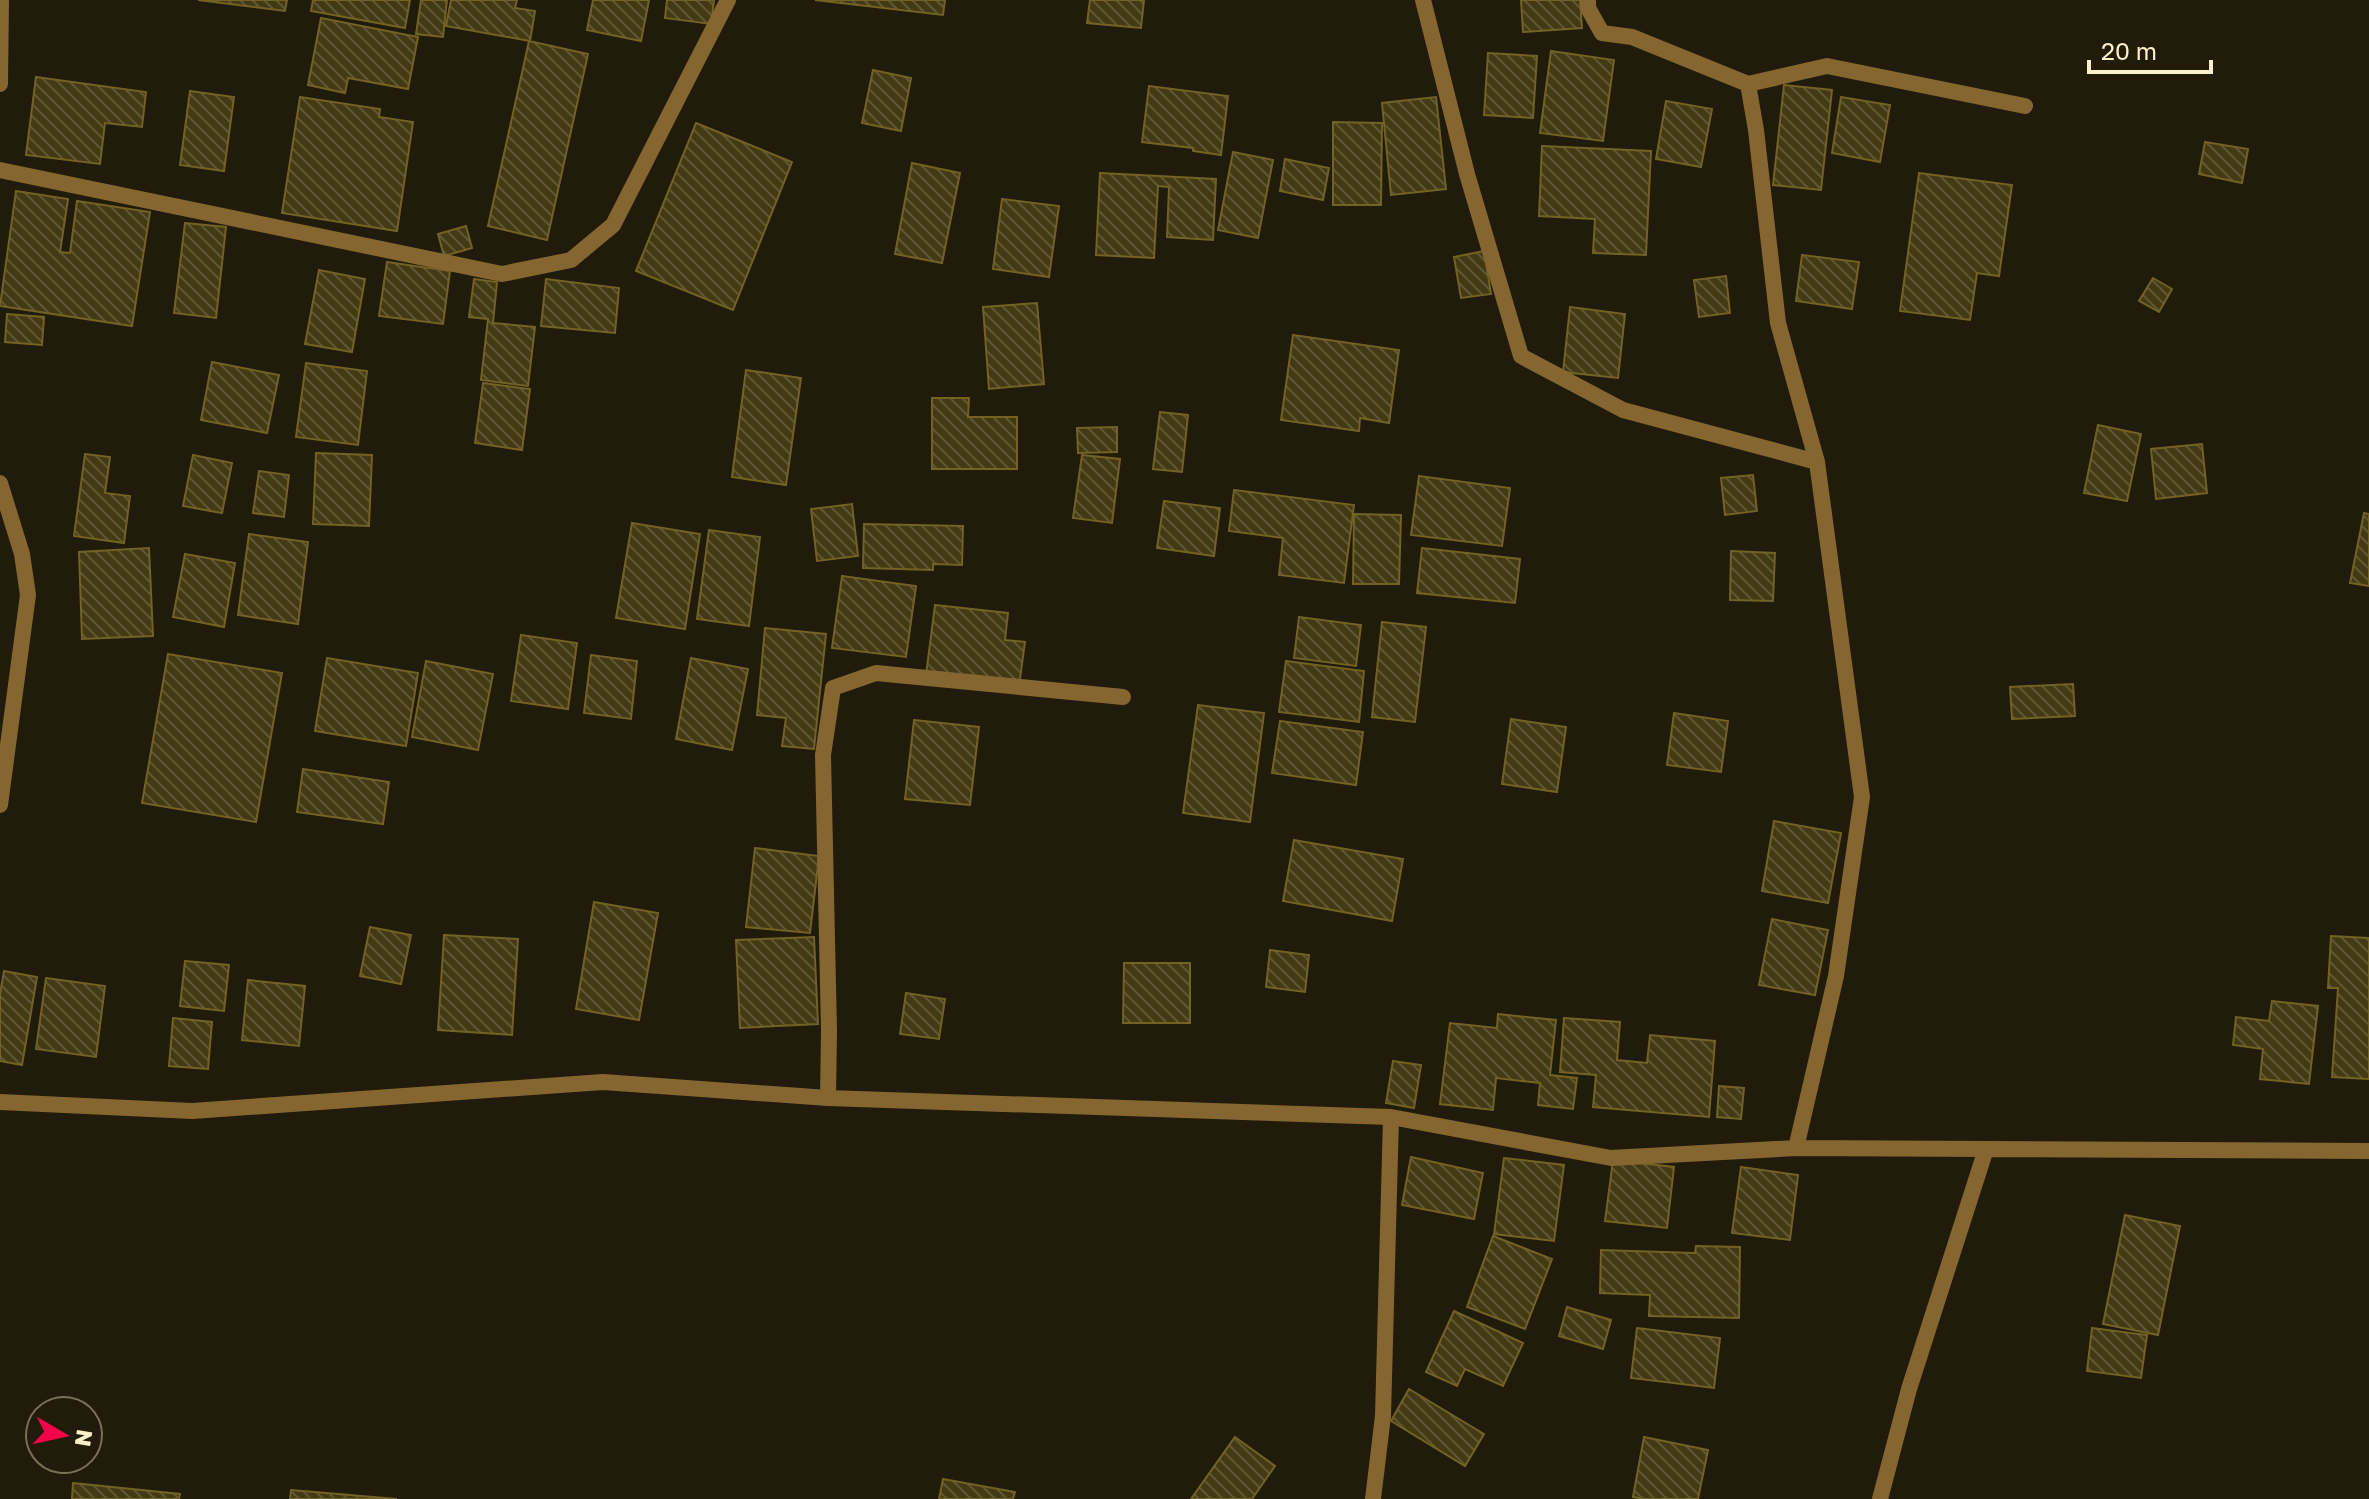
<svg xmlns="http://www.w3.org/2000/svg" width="2369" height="1499" viewBox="0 0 2369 1499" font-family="'Golos Text',sans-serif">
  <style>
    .building { fill: url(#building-back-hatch); stroke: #726224; stroke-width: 2 }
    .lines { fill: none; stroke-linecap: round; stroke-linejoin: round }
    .street { stroke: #856630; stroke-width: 16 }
  </style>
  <defs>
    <pattern id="building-back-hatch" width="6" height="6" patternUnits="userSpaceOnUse" patternTransform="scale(2)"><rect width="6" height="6" fill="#433a14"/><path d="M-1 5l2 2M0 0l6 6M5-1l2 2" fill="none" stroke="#5f5735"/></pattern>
  </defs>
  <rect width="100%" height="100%" fill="#201b0a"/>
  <path class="building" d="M198,0h89l-2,11z
    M313,0h97l-5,28 -94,-17z
    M421,0h26l-4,37 -27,-3z
    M451,0h66l-2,8 20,3 -5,30 -84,-15z
    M593,0h56l-8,41 -54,-11z
    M667,0h47l-3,24 -46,-6z
    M815,0h130l-2,15z
    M1090,0h54l-3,28 -54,-5z
    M1521,0h59l2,28 -59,4z
    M321,18l97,19 -10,52 -60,-11 -3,15 -37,-8z
    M529,41l59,13 -41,186 -59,-14z
    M1551,51l63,9 -11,81 -63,-8z
    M1488,53l49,3 -4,62 -49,-3z
    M873,70l38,8 -10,53 -39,-8z
    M36,77l110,15 -4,35 -37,-4 -5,41 -74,-9z
    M1784,85l48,5 -11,100 -48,-5z
    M1149,86l79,10 -7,59 -28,-4v-3l-51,-6z
    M190,91l44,6 -10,74 -44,-6z
    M300,97l80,12 -1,8 34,5 -16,109 -115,-18z
    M1436,97l10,92 -55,6 -9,-92z
    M1841,97l49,8 -10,57 -48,-9z
    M1666,101l46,8 -11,58 -45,-8z
    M1333,122l49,1 -1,82h-48z
    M696,123l96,39 -59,148 -97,-39z
    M2205,142l43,7 -6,34 -43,-9z
    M1542,146l109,5 -5,104 -53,-2 2,-34 -56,-3z
    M1233,152l40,8 -15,78 -40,-8z
    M1285,159l44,9 -6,32 -43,-9z
    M912,163l48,10 -18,90 -47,-9z
    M1100,173l116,6 -3,61 -46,-3 2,-50 -11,-1 -4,72 -58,-3z
    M1919,173l93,12 -13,91 -22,-3 -7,47 -70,-9z
    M16,191l52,8 -8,53 10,1 7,-52 73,11 -18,114 -132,-20z
    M1002,199l57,7 -10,71 -56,-8z
    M185,223l41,4 -10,91 -42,-5z
    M466,226l6,22 -28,8 -6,-22z
    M1484,251l7,43 -30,4 -7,-41z
    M1802,255l57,7 -7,47 -56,-8z
    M387,262l63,9 -7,53 -64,-8z
    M319,270l46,9 -13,73 -47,-8z
    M1726,276l4,37 -31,4 -5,-37z
    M2153,278l19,11 -13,23 -20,-11z
    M474,279l23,3 -4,41 42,4 -7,59 -47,-6 7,-61 -19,-2z
    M546,279l73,9 -4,45 -74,-7z
    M1037,303l7,81 -55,5 -6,-82z
    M1570,307l55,7 -7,64 -55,-6z
    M7,314l37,3 -2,28 -37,-3z
    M1293,335l106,15 -10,73 -29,-5 -1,13 -78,-11z
    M212,362l67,13 -12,58 -66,-13z
    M306,363l61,8 -9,74 -62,-8z
    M746,370l55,8 -15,107 -54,-8z
    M483,383l47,6 -8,61 -47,-7z
    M932,398h37l-1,19h49v52h-85z
    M1160,412l28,3 -6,57 -29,-3z
    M2098,425l43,9 -14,67 -43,-8z
    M1117,427v25l-39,1 -1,-25z
    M2202,444l5,49 -51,6 -5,-50z
    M316,453l56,2 -3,71 -56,-2z
    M85,454l25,3 -5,36 25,3 -6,47 -50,-7z
    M193,455l39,8 -10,50 -39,-7z
    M1082,455l38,4 -8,64 -39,-5z
    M259,471l30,4 -5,42 -31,-4z
    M1753,475l4,36 -32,4 -4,-37z
    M1419,476l91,12 -8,58 -91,-11z
    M1234,490l120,15 -10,78 -65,-8 4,-37 -54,-7z
    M1164,501l56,7 -6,48 -57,-8z
    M852,504l6,52 -41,5 -6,-52z
    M2364,513l5,1v72l-19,-3z
    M1354,514l47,1 -2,69h-46z
    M632,523l68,11 -15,95 -69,-11z
    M864,524l99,2 -1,39 -29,-1v6l-70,-2z
    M709,530l51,7 -11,89 -52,-7z
    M249,534l59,8 -10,82 -60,-9z
    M149,548l4,88 -71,3 -3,-87z
    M1422,548l98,11 -5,44 -98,-10z
    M1731,551l44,2 -2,48 -43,-1z
    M185,554l50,9 -11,64 -51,-10z
    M842,576l74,10 -10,71 -74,-9z
    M935,605l73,8 -3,27 20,2 -6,44 -93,-11z
    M1299,617l62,8 -5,41 -62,-8z
    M1382,622l44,5 -11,95 -43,-5z
    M765,628l61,6 -12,115 -32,-3 4,-28 -29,-3z
    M521,635l56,8 -9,66 -57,-8z
    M168,654l114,19 -26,149 -114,-19z
    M591,655l46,6 -6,58 -47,-6z
    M327,658l91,15 -12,73 -91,-15z
    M691,658l57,11 -16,81 -56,-11z
    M426,661l67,13 -15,76 -66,-13z
    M1286,661l78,10 -5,51 -80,-10z
    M2073,684l2,32 -63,3 -2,-32z
    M1198,705l66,8 -14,109 -67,-9z
    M1674,713l54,8 -7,51 -54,-7z
    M1511,719l55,8 -9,65 -55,-8z
    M914,720l65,7 -9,78 -65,-6z
    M1280,721l83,11 -7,53 -84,-12z
    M303,769l86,13 -6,42 -86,-12z
    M1774,821l67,12 -13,70 -66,-12z
    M1294,840l109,19 -11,62 -109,-20z
    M755,848l64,8 -9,77 -64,-6z
    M594,902l64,11 -19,107 -63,-11z
    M1772,919l56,11 -13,65 -56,-10z
    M370,927l41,8 -10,49 -41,-8z
    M444,935l74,4 -6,96 -74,-5z
    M2331,936l38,2v141l-37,-2 6,-89h-10z
    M814,937l4,87 -78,4 -4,-88z
    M1270,950l39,5 -4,37 -39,-5z
    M185,961l44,4 -5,46 -44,-5z
    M1124,963h66v60h-67z
    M4,971l33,6 -15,88 -22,-4v-67z
    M46,978l59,8 -9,71 -60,-8z
    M248,980l57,6 -6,60 -57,-6z
    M906,993l39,6 -6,40 -39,-5z
    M2272,1001l46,5 -9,78 -49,-5 3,-30 -30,-4 3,-28 33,4z
    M1498,1014l58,6 -6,55 27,3 -4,31 -35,-4 2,-22 -44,-5 -3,32 -53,-6 10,-81 47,5z
    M173,1018l39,4 -4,47 -39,-3z
    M1564,1018l56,4 -3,38 30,3 3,-28 65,6 -6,76 -116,-10 3,-32 -36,-3z
    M1393,1061l28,4 -7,43 -28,-5z
    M1719,1086l25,2 -3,31 -24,-2z
    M1411,1157l72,16 -9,46 -72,-14z
    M1504,1158l60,7 -10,76 -60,-7z
    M1613,1160l61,7 -7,61 -62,-7z
    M1741,1167l57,8 -8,65 -58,-7z
    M2125,1215l55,11 -22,109 -55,-11z
    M1493,1236l59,23 -27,70 -58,-22z
    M1696,1246l44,1 -1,71 -90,-2 1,-21 -50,-2 1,-43 94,3z
    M1567,1307l44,13 -8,29 -44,-13z
    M1454,1311l69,32 -20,43 -38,-17 -8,17 -31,-14z
    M1637,1328l83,10 -6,50 -83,-10z
    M2092,1328l55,7 -6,43 -54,-7z
    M1409,1389l75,45 -19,32 -74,-45z
    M1235,1437l40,29 -23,33h-61z
    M1644,1437l64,13 -10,49h-55l-10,-2z
    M943,1479l72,13 -2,7h-74z
    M73,1483l107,11 -1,5h-107z
    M291,1490l106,9h-107z"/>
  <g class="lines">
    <path class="street" d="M1588,0v8l14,25 30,4 116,47 79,-18 198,40
      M0,84l1,-84
      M1748,84l8,46 22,193 39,139
      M0,170l502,104 69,-14 42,-35 115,-225
      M0,483l22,71 6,41 -28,210
      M828,1098l1,-67 -6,-276 10,-67 43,-15 247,24
      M0,1102l192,9 411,-29 225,16 563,19 220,41 185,-10 40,-172 26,-179 -45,-335 -194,-52 -102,-54 -54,-182 -44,-174
      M1796,1148l573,3
      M1373,1499l10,-83 8,-299
      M1880,1499l29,-110 77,-240"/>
  </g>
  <g transform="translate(64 1435) rotate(99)"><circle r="38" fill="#201b0a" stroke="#797057" stroke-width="2"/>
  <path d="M0-6L14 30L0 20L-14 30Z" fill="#f50049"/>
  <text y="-12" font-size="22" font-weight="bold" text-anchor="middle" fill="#fff0ca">N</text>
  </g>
  <path d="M2089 60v12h122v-12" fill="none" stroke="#fff0ca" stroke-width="4"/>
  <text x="2101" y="60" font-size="24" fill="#fff0ca" stroke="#201b0a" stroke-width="6" paint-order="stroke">20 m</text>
</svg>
